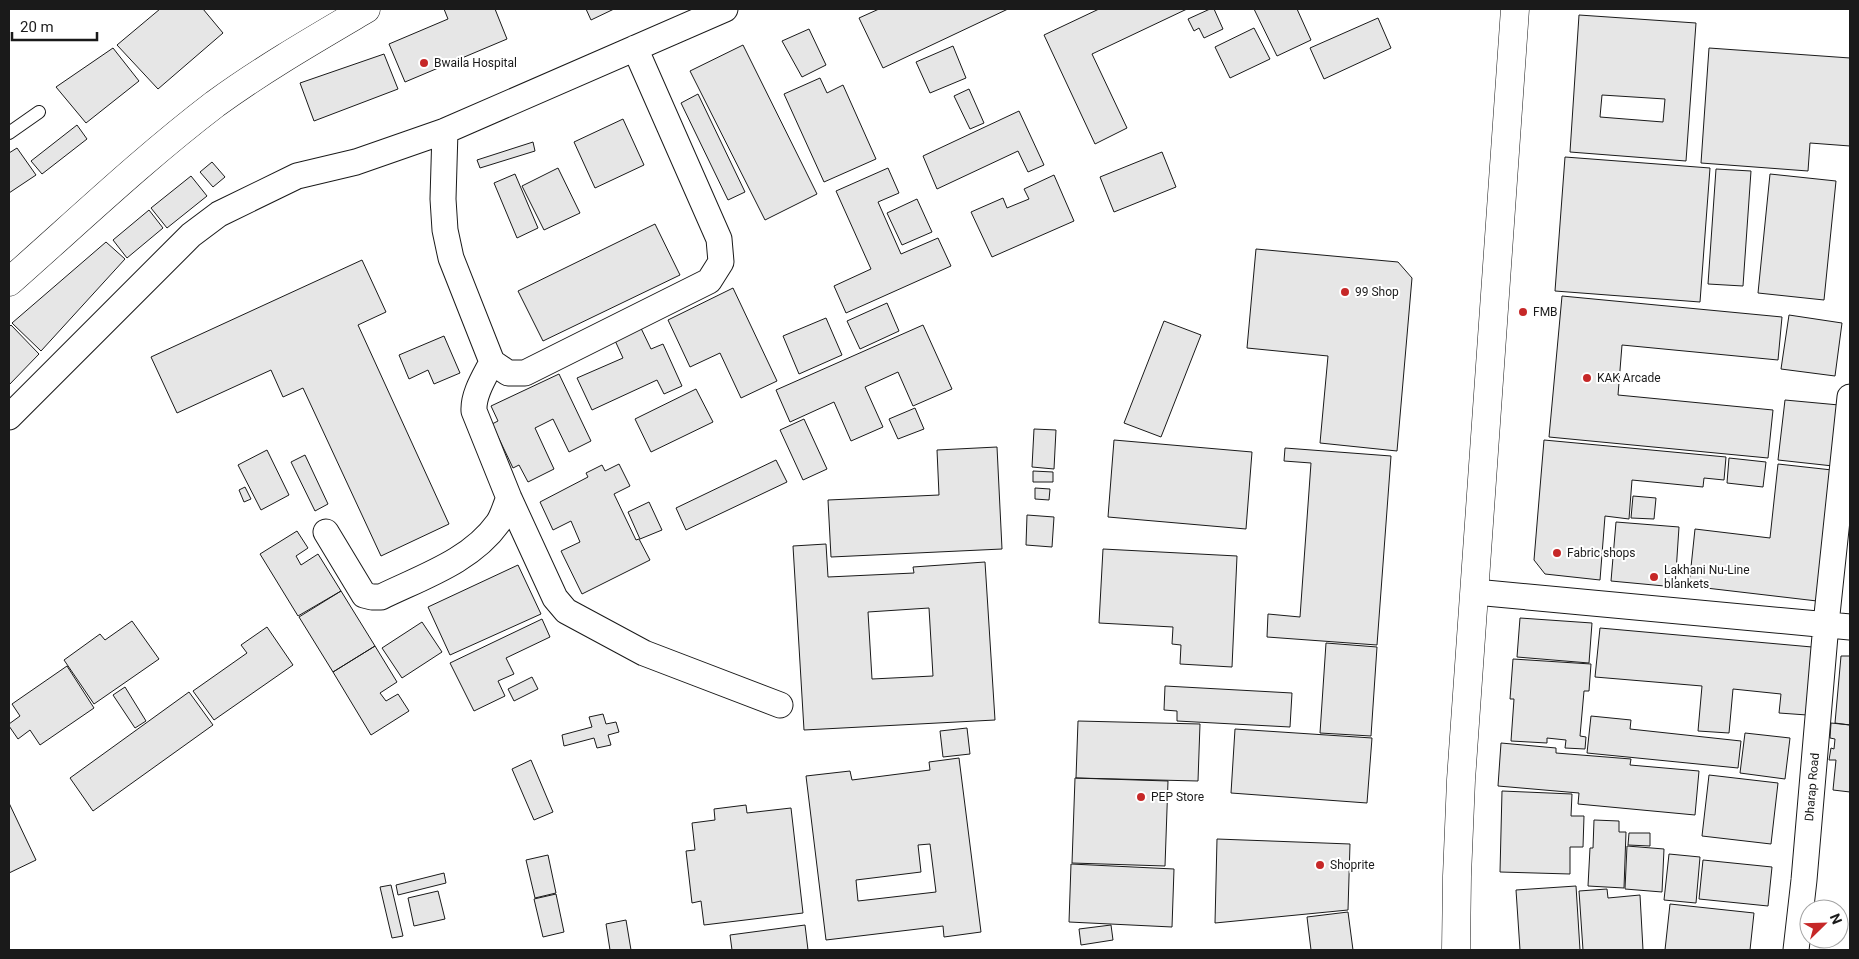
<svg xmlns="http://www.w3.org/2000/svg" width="1859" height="959" viewBox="0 0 1859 959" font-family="Roboto,sans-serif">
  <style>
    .building { fill: #e6e6e6; stroke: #1a1a1a; fill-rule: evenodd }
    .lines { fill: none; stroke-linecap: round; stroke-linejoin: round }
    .service-casing { stroke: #1a1a1a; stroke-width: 14 }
    .minor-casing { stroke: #1a1a1a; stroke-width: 27 }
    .tertiary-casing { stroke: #1a1a1a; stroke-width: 29 }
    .trunk-casing { stroke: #1a1a1a; stroke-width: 29 }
    .service { stroke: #fff; stroke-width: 12 }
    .minor { stroke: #fff; stroke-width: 25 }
    .tertiary { stroke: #fff; stroke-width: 28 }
    .trunk { stroke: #fff; stroke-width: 28 }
    .poi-dot { fill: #c62828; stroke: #fff; stroke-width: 2 }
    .labels { text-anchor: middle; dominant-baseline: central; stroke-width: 4; stroke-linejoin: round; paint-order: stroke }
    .poi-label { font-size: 12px; fill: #1a1a1a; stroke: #fff; text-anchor: start }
    .street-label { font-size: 12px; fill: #1a1a1a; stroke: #fff }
  </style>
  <rect width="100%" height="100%" fill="#fff"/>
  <path class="building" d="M160,9h43l20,24 -65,56 -41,-44z
    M444,9h51l12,30 -102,43 -16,-38 59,-25z
    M586,9h28l-23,11z
    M879,9h129l-125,59 -24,-50z
    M1099,9h88l-95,45 35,74 -32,16 -51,-109z
    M1210,9h4l9,20 -19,9 -5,-10 -5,3 -6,-12z
    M1254,9h43l14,31 -34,16z
    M1579,15l117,8 -10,138 -116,-9zM1602,95l63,4 -2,23 -63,-5z
    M1378,18l13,30 -67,31 -14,-31z
    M1254,28l16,31 -40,19 -15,-31z
    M809,29l17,36 -24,12 -20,-36z
    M743,45l74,149 -52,26 -75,-149z
    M953,46l13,32 -36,15 -14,-31z
    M113,48l26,33 -53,42 -30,-36z
    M1709,48l141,10v88l-40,-3 -2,28 -107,-8z
    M384,54l14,35 -84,32 -14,-38z
    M820,78l7,15 16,-8 33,74 -52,23 -40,-88z
    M969,89l15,34 -14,6 -16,-33z
    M698,94l47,98 -17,8 -47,-97z
    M1019,111l25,54 -16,7 -10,-21 -81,38 -14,-33z
    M623,119l21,46 -49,23 -21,-46z
    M77,125l10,14 -45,35 -11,-13z
    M533,142l2,9 -55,17 -3,-8z
    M17,148l19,27 -27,18v-40z
    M1162,152l14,35 -62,25 -14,-35z
    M1565,157l145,11 -10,134 -145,-11z
    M212,162l13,15 -12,10 -13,-15z
    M558,168l22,45 -36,17 -22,-44z
    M888,168l11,25 -21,9 23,52 37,-16 13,28 -105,47 -12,-27 37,-17 -35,-78z
    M1716,169l35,2 -8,115 -35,-2z
    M515,174l23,54 -21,10 -23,-55z
    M1770,174l66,7 -12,119 -66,-7z
    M1054,175l20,46 -82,36 -21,-45 32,-14 4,10 22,-9 -5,-10z
    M191,176l16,20 -40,32 -16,-20z
    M917,199l15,33 -30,13 -15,-32z
    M149,210l14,18 -36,30 -14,-18z
    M655,224l25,51 -137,66 -25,-50z
    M106,242l19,17 -84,92 -29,-28z
    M1256,249l142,13 14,16 -15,173 -77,-8 8,-87 -81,-8z
    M362,260l24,52 -28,13 91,199 -68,32 -78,-168 -20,9 -12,-27 -94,43 -26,-56z
    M733,288l44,93 -36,17 -21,-45 -30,14 -22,-47z
    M1562,296l220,21 -4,43 -156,-15 -4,50 155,15 -5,48 -219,-21z
    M887,303l12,28 -39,18 -13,-28z
    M1789,315l53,8 -7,53 -54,-7z
    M826,318l16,37 -43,19 -16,-38z
    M1164,321l37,14 -40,102 -37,-14z
    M638,322l13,27 12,-5 19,42 -18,8 -7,-14 -65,30 -15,-32 46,-20 -11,-24z
    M11,325l28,29 -30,31v-58z
    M923,325l29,64 -39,17 -15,-34 -33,15 18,40 -32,14 -17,-39 -44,20 -14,-32z
    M444,336l16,37 -26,11 -6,-14 -19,9 -10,-24z
    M559,374l32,67 -22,11 -16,-33 -18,9 19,41 -26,13 -9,-17 -6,3 -21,-44 6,-3 -7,-15z
    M696,389l17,33 -62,30 -16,-33z
    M1785,400l54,5 -6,61 -55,-6z
    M915,408l9,21 -26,10 -9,-20z
    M804,419l23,50 -24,11 -23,-50z
    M1034,429l22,1 -2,39 -22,-2z
    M1114,440l138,12 -6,77 -138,-12z
    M1544,440l182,17 -2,23 -20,-2 -1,9 -71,-7 -3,39 -24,-3 -5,64 -55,-6 -11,-14z
    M997,447l5,102 -171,8 -3,-57 111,-5 -2,-45z
    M1285,448l106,8 -14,189 -110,-8 1,-23 32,3 11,-154 -27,-2z
    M267,450l22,45 -28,15 -23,-45z
    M305,455l23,49 -13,7 -24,-49z
    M1729,458l37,4 -3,25 -36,-4z
    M776,460l11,22 -101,48 -10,-22z
    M619,464l11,22 -16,8 22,46 3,-1 11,21 -68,34 -21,-43 19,-9 -9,-21 -18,9 -13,-28 48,-25 -2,-4 16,-8 3,6z
    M1778,464l54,6 -15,131 -128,-15 6,-57 75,9z
    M1033,471l20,1v10h-20z
    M245,487l6,12 -7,3 -5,-12z
    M1035,488l15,1 -1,11 -14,-1z
    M1633,496l23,2 -2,21 -23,-1z
    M649,502l13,28 -22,9 -12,-27z
    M1027,515l27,2 -2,30 -26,-2z
    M1616,522l63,5 -4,60 -64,-6z
    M297,531l11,17 -12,8 5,9 17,-11 23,37 -43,25 -38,-62z
    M826,544l2,33 86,-4 -1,-6 72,-5 10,158 -191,10 -11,-184zM929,608l4,68 -61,3 -4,-67z
    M1103,549l134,7 -5,111 -52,-3 1,-19 -9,-1 1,-17 -74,-4z
    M518,565l23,49 -91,41 -22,-48z
    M341,591l34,55 -42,26 -34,-55z
    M1520,618l72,5 -3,40 -72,-6z
    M542,619l8,18 -44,21 8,16 -16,7 7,15 -31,15 -24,-48z
    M132,621l27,38 -65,45 -30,-44 36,-26 5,6z
    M422,622l20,30 -40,26 -20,-30z
    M267,627l26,38 -79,55 -21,-29 54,-38 -6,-8z
    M1600,628l212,19 -5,68 -28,-2 2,-19 -48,-5 -4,44 -31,-2 4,-45 -107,-9z
    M1326,643l51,4 -6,89 -51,-3z
    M375,646l22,36 -17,11 6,8 12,-7 11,17 -38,24 -38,-63z
    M1841,656h9v69l-15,-2z
    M1513,659l78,5 -2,27h-5l-4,45 6,1 -1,12 -20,-1 1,-8 -19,-2v5l-36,-2 3,-42h-4z
    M67,666l27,42 -54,37 -10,-15 -12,9 -9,-13v-2l11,-8 -8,-12z
    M532,677l6,12 -24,12 -6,-12z
    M1165,686l127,7 -2,34 -113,-6v-10l-13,-1z
    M125,687l21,34 -11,7 -22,-33z
    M189,692l24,33 -120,86 -23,-33z
    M603,714l3,10 10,-2 3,10 -11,3 3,10 -14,3 -3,-10 -30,8 -2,-11 30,-8 -3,-10z
    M1591,716l40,4 -1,9 111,12 -3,27 -151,-15z
    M1078,721l122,3 -2,57 -122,-3z
    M1831,723l19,2v67l-17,-2 3,-30h-7l2,-12 3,1 1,-10 -5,-1z
    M967,728l3,26 -27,3 -3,-26z
    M1235,729l137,9 -5,65 -136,-10z
    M1745,733l45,5 -5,41 -45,-6z
    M1501,743l55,5v5l75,6 -1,6 69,6 -4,44 -117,-11 1,-11 -81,-7z
    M959,758l22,174 -37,5 -1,-11 -117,14 -20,-164 44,-5 2,9 78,-10 -1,-8zM930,844l6,48 -78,9 -2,-21 65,-8 -3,-27z
    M531,760l22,52 -19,8 -22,-51z
    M1709,775l69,8 -7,61 -69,-8z
    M1075,778l93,3 -3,85 -93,-3z
    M1502,791l70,3 -1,22h13l-1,31h-13v27l-70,-2z
    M9,803l27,57 -27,13z
    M746,805l1,8 44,-5 12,105 -99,12 -3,-24 -9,2 -6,-52 9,-1 -3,-27 23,-3 -1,-11z
    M1594,820l25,1v11h7l-2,56 -36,-2 2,-38h3z
    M1629,833h21v13l-22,-1z
    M1217,839l133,5 -2,66 -133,13z
    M1627,846l37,3 -2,43 -37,-3z
    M1669,854l31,3 -4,46 -32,-3z
    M548,855l8,38 -21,5 -9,-38z
    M1703,860l69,7 -4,39 -69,-7z
    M1071,864l103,5 -2,58 -103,-5z
    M444,873l2,10 -48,12 -2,-10z
    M391,885l12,51 -11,2 -12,-51z
    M1576,886l4,64h-60l-4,-60z
    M1607,889l1,9 32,-3 3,55h-60l-4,-59z
    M438,891l7,28 -31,7 -6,-28z
    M556,894l8,38 -21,5 -9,-38z
    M1670,904l84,9 -4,37h-85z
    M1348,912l5,38h-42l-4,-33z
    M626,920l5,30h-21l-4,-26z
    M805,925l3,25h-76l-2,-15z
    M1111,925l2,15 -32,5 -2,-16z"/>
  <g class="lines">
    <g class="service-casing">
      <path id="service" d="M9,133l30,-21"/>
    </g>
    <g class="minor-casing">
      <path id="minor" d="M445,131l-2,68 2,31 6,28 41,104 16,11h17l184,-92 12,-19 -2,-23 -84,-191
        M492,362c-7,14 -19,32 -18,49l35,87 46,100 11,13 78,42 136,52
        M9,417l182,-182 28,-21 78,-38 59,-14 89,-31 280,-122
        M326,532l38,63 8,2h9c41,-20 90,-36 117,-74 5,-7 7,-17 11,-25
        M1475,592l375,35
        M1796,950l8,-70 22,-256 24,-227"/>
    </g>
    <g class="tertiary-casing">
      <path id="tertiary" d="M9,282c68,-60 134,-123 206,-178 48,-35 100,-65 151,-95"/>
    </g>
    <g class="trunk-casing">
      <path id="trunk" d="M1456,950l1,-74 4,-96 54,-771"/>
    </g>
    <use href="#service" class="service"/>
    <use href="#minor" class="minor"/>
    <use href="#tertiary" class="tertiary"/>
    <use href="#trunk" class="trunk"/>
  </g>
  <g class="poi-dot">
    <circle cx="424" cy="63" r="5"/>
    <circle cx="1345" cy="292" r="5"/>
    <circle cx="1523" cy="312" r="5"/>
    <circle cx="1587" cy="378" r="5"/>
    <circle cx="1557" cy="553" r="5"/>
    <circle cx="1654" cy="577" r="5"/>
    <circle cx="1141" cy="797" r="5"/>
    <circle cx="1320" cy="865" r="5"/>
  </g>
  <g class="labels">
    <g class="poi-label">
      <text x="434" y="63">Bwaila Hospital</text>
      <text x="1355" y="292">99 Shop</text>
      <text x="1533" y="312">FMB</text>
      <text x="1597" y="378">KAK Arcade</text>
      <text x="1567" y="553">Fabric shops</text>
      <text x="1664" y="570">Lakhani Nu-Line<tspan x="1664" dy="14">blankets</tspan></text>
      <text x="1151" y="797">PEP Store</text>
      <text x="1330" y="865">Shoprite</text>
    </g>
    <g class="street-label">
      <text transform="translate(1812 787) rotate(-85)">Dharap Road</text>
    </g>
  </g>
  <rect width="1859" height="959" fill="none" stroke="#1a1a1a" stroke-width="20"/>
  <g transform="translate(1824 924) rotate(67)"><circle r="24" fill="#ffffff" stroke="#a3a3a3"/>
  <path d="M0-4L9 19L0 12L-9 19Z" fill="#c62828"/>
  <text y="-8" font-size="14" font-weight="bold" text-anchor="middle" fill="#1a1a1a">N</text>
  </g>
  <path d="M12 32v8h85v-8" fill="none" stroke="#1a1a1a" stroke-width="2.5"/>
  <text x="20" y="32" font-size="15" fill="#1a1a1a" stroke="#ffffff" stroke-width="4" paint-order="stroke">20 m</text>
</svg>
